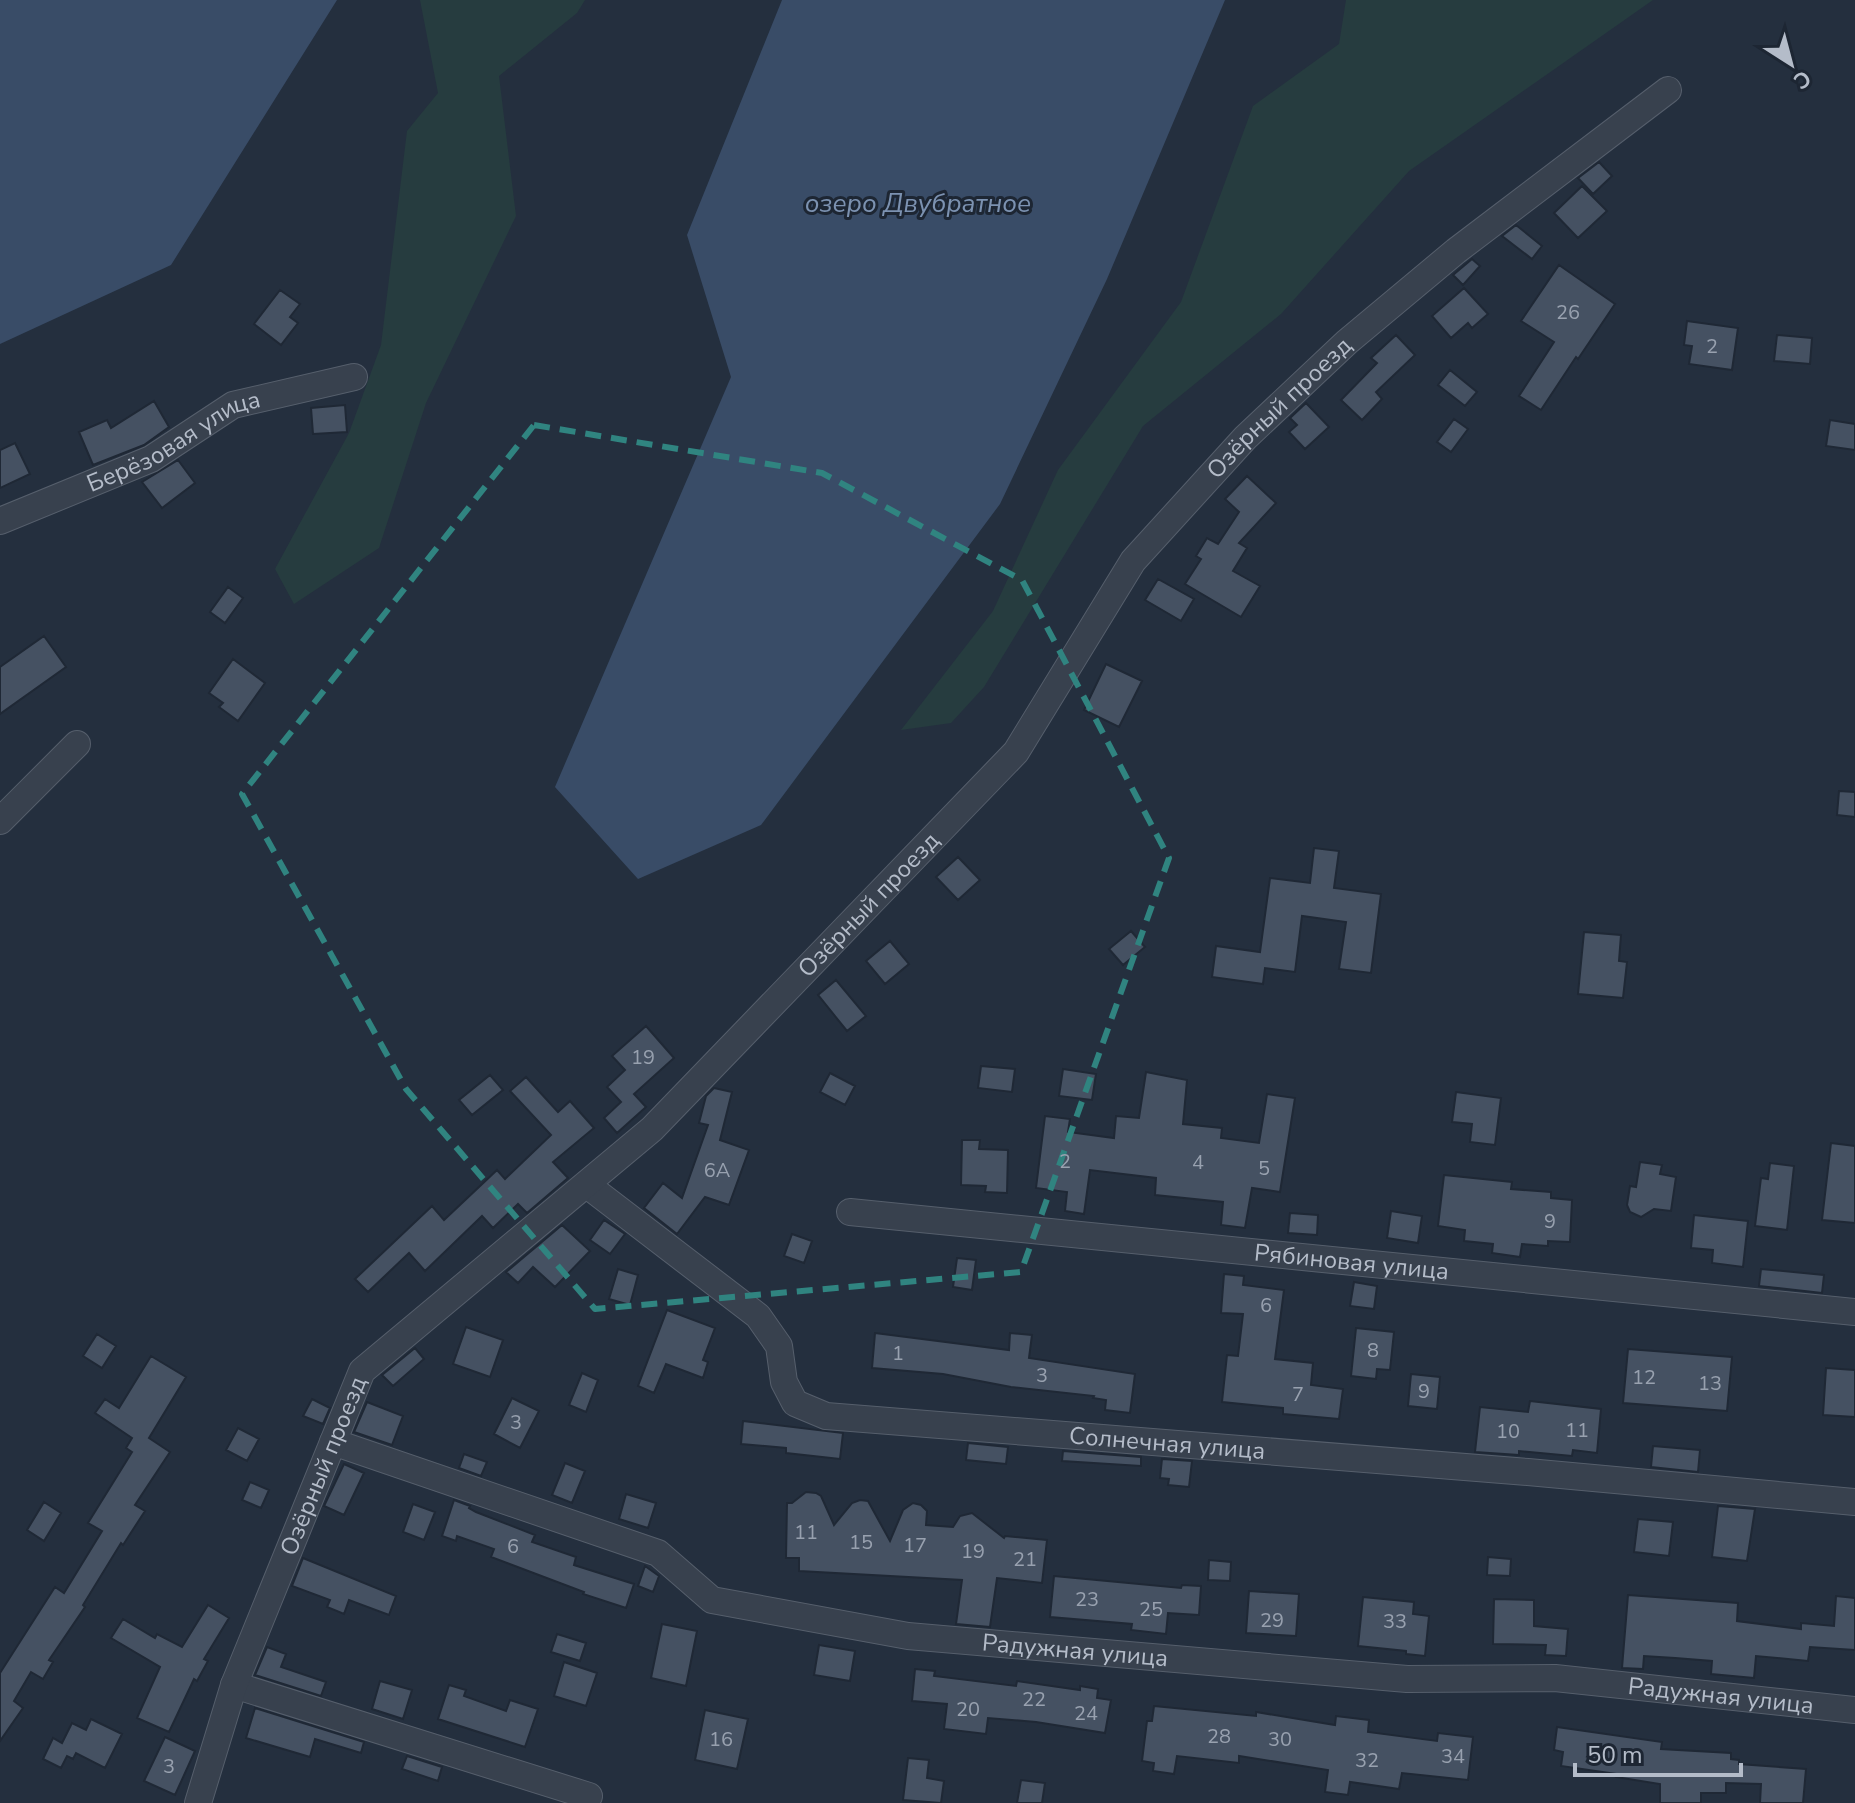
<svg xmlns="http://www.w3.org/2000/svg" width="1855" height="1803" viewBox="0 0 1855 1803" font-family="'Nunito Sans',sans-serif">
  <style>
    .green { fill: #263c3f }
    .water { fill: #394c67 }
    .building { fill: #455162; stroke: #1f2835; stroke-width: 2 }
    .lines { fill: none; stroke-linecap: round; stroke-linejoin: round }
    .minor-casing { stroke: #565f6c; stroke-width: 28 }
    .minor { stroke: #38414e; stroke-width: 26 }
    .marked { fill: none; stroke: #308480; stroke-width: 6; stroke-dasharray: 16 10; stroke-linejoin: round }
    .labels { text-anchor: middle; dominant-baseline: central; stroke-width: 6; stroke-linejoin: round; paint-order: stroke }
    .number-label { font-size: 20px; fill: #98a1af }
    .street-label { font-size: 24px; fill: #b4bcc9; stroke: #1d2633 }
    .water-label { font-size: 26px; font-style: italic; fill: #7c92b1; stroke: #1d2633 }
  </style>
  <rect width="100%" height="100%" fill="#242f3e"/>
  <path class="green" d="M420,0h165l-8,13 -78,63 17,140 -90,187 -47,145 -85,56 -19,-35 74,-136 32,-88 26,-214 31,-38z
    M1346,0h307l-244,171 -128,143 -138,112 -159,261 -33,36 -50,7 92,-119 65,-141 123,-168 72,-196 86,-62z"/>
  <path class="water" d="M0,0h337l-166,265 -171,79z
    M782,0h443l-118,279 -107,225 -239,321 -123,54 -83,-92 176,-410 -44,-142z"/>
  <path class="building" d="M1599,162l13,14 -19,18 -15,-16z
    M1582,186l25,25 -29,27 -24,-25z
    M1516,225l26,21 -10,13 -30,-23z
    M1472,259l8,7 -17,19 -10,-10z
    M1559,265l56,39 -37,55 -2,-2 -35,53 -22,-14 35,-54 -33,-21z
    M1464,288l24,26 -16,14 -4,-5 -17,15 -19,-22z
    M280,290l20,14 -10,13 8,6 -17,22 -27,-21z
    M1687,321l51,7 -6,42 -43,-6 3,-18 -8,-1z
    M1396,335l19,20 -39,37 6,7 -20,21 -21,-20 36,-37 -6,-5z
    M1777,335l35,3 -2,26 -36,-3z
    M1450,370l27,22 -12,14 -27,-21z
    M154,401l15,26 -25,18 -51,20 -14,-33 28,-12 4,8z
    M1306,403l23,24 -24,22 -16,-17 8,-7 -7,-7z
    M345,405l2,27 -34,2 -2,-26z
    M1454,419l14,10 -17,23 -14,-10z
    M1830,420l25,4v26l-29,-4z
    M15,443l15,31 -30,14v-38z
    M178,460l17,23 -33,25 -20,-26z
    M1247,476l29,27 -37,40 8,5 -14,23 27,15 -19,31 -56,-33 16,-25 -5,-3 11,-18 11,6 21,-32 -14,-13z
    M1158,579l36,20 -13,22 -36,-21z
    M228,587l15,11 -18,25 -15,-11z
    M44,636l22,31 -66,47v-47z
    M233,659l32,24 -27,38 -19,-14 4,-4 -14,-10z
    M1106,664l36,17 -23,46 -35,-17z
    M1839,791l16,1v25l-18,-2z
    M1314,848l25,3 -5,37 47,6 -10,79 -32,-4 7,-47 -44,-6 -7,56 -30,-4 -2,16 -51,-7 4,-31 44,6 10,-74 40,5z
    M958,857l22,23 -22,20 -22,-23z
    M1131,931l14,16 -22,18 -14,-16z
    M1584,932l37,3 -2,26 8,1 -4,36 -45,-4z
    M890,941l19,23 -24,20 -19,-23z
    M836,980l30,36 -19,15 -29,-36z
    M646,1026l28,32 -40,36 12,13 -29,26 -13,-15 17,-16 -14,-15 18,-17 -13,-14z
    M981,1066l34,3 -3,23 -34,-4z
    M1063,1069l33,5 -4,26 -33,-4z
    M1146,1072l41,8 -4,44 39,4 -1,10 38,5 8,-49 28,4 -15,94 -28,-4 -7,40 -24,-3 2,-23 -68,-7 1,-17 -66,-8 -6,44 -19,-3 2,-19 -31,-4 9,-72 25,3 -2,13 46,6 2,-22 23,2z
    M830,1073l25,13 -10,19 -25,-13z
    M490,1075l13,15 -31,25 -13,-15z
    M526,1077l32,35 12,-11 24,27 -41,34 15,16 -41,35 -9,-9 -25,24 -11,-12 -57,55 -16,-18 -41,39 -13,-13 77,-73 12,14 53,-50 8,9 46,-44 -41,-44z
    M714,1088l18,4 -12,48 29,10 -20,55 -24,-8 -28,37 -33,-26 19,-25 19,15 26,-73 -9,-2 7,-27z
    M1456,1092l45,6 -6,47 -25,-3 2,-18 -20,-2z
    M962,1140h18l-1,9 29,1 -1,43 -22,-1 1,-6 -25,-1z
    M1831,1143l24,3v77l-33,-3z
    M1640,1162l22,3 -2,9 16,3 -5,34 -17,-2 -13,8 -11,-5 -3,-7 3,-19 6,1z
    M1770,1163l24,3 -7,64 -32,-4 6,-48 7,1z
    M1444,1175l68,7 -1,7 40,3v6l21,2 -2,42 -22,-1v5l-26,-2 -2,13 -28,-4 1,-9 -29,-3 1,-11 -27,-4z
    M1391,1211l31,5 -4,27 -31,-5z
    M1290,1213l28,2 -1,20 -29,-2z
    M1694,1215l54,6 -5,46 -31,-4 1,-13 -22,-2z
    M604,1220l21,14 -15,20 -20,-14z
    M562,1225l28,26 -35,36 -22,-20 -15,16 -12,-11z
    M792,1234l20,7 -8,22 -20,-7z
    M957,1258l19,2 -4,30 -19,-3z
    M618,1269l20,6 -8,30 -21,-6z
    M1761,1269l63,6 -2,18 -63,-7z
    M1224,1274l20,2 -1,9 41,5 -9,69 38,4 -2,22 32,4 -4,30 -56,-5v-6l-61,-6 5,-47 11,1 5,-42 -22,-1z
    M1354,1282l23,4 -3,23 -24,-3z
    M667,1310l48,18 -12,32 5,2 -5,16 -37,-14 -12,29 -16,-7z
    M466,1327l37,13 -13,37 -37,-13z
    M1356,1328l38,4 -4,38 -13,-1 -1,10 -25,-3z
    M875,1333l134,17 1,-17 22,2 -3,23 106,16 -5,39 -25,-3 1,-10 -13,-2 1,-2 -83,-9 -68,-13 -71,-6z
    M97,1334l19,12 -14,22 -19,-12z
    M415,1348l9,11 -31,27 -11,-11z
    M1628,1349l104,8 -5,54 -104,-8z
    M151,1356l35,21 -37,61 21,14 -35,53 10,6 -22,34 -2,-2 -38,62 2,2 -36,53 4,2 -10,17 -12,-7 -17,29 9,7 -23,33v-68l55,-86 9,6 38,-62 -14,-8 44,-71 -6,-4 6,-10 -37,-25 10,-14 14,9z
    M1826,1368l29,2v47l-32,-2z
    M582,1373l16,7 -12,32 -17,-7z
    M1411,1374l29,3 -3,32 -29,-3z
    M512,1398l27,13 -19,37 -26,-14z
    M312,1399l18,9 -7,16 -20,-8z
    M1530,1401l71,8 -4,44 -24,-3 -1,6 -53,-5v4l-44,-3 5,-45 48,5z
    M367,1402l36,14 -11,29 -38,-13z
    M743,1421l100,12 -3,26 -54,-6v-5l-45,-4z
    M238,1428l21,11 -12,22 -21,-11z
    M968,1443l40,4 -2,17 -40,-4z
    M1653,1446l47,4 -2,22 -47,-5z
    M1063,1451l78,6v9l-79,-5z
    M464,1454l23,8 -6,14 -22,-8z
    M1162,1459l30,2 -3,26 -21,-2 1,-6 -9,-1z
    M565,1463l20,8 -13,32 -20,-8z
    M344,1464l20,9 -20,42 -20,-9z
    M250,1482l19,8 -8,18 -19,-8z
    M806,1492l10,1 5,3 13,29 18,-22 8,-3 8,1 22,40 13,-31 10,-7 8,2 6,6 -1,14 27,2 7,-11 12,-3 32,25 1,-2 42,4 -5,43 -45,-5 -7,49 -34,-3 6,-44 -163,-9v-13h-13l1,-55h5z
    M626,1494l30,9 -8,25 -29,-9z
    M454,1500l16,6 -1,2 7,4 59,23 -3,7 44,15 -2,8 60,19 -8,24 -43,-14 1,-2 -93,-35 3,-8 -37,-13 -1,5 -14,-5z
    M44,1502l17,11 -17,28 -17,-11z
    M413,1504l22,8 -11,28 -21,-8z
    M1718,1506l37,3 -8,52 -35,-4z
    M1638,1519l35,3 -4,34 -35,-4z
    M1488,1557l23,2 -1,17 -23,-1z
    M303,1558l93,38 -7,19 -40,-15 -5,14 -17,-7 3,-7 -38,-14z
    M1209,1560l22,2 -1,19 -22,-1z
    M645,1566l14,10 -6,16 -15,-6z
    M1054,1576l127,12 1,-3 19,1 -2,29 -31,-2 -2,21 -35,-4 1,-6 -82,-7z
    M1249,1591l50,3 -3,42 -50,-3z
    M1628,1595l110,8 -1,18 64,8v-6l33,3 2,-30 19,2v52l-45,-3 -2,14 -52,-5 -2,22 -43,-4 1,-13 -37,-3 -31,-2 -1,13 -21,-1z
    M1363,1597l51,5 -1,12 16,2 -4,40 -19,-2v-3l-48,-5z
    M1494,1599l40,1v26l34,3 -2,27 -21,-1 1,-10 -53,-1z
    M208,1605l21,13 -25,41 4,2 -11,20 -3,-2 -25,53 -32,-14 23,-51 -49,-29 12,-19 32,19 2,-4 25,13z
    M662,1624l35,7 -11,55 -35,-8z
    M557,1634l29,9 -6,18 -29,-9z
    M819,1645l36,6 -5,30 -36,-6z
    M267,1647l19,7 -5,13 45,15 -5,14 -66,-21z
    M564,1662l33,11 -11,33 -32,-10z
    M915,1669l20,2 -1,5 82,10 1,-5 63,9v-4l18,3 -1,9 14,2 -6,33 -69,-11 -48,-4 -2,16 -42,-5 3,-25 -35,-3z
    M380,1681l32,9 -9,29 -31,-10z
    M449,1685l17,5 -2,6 42,15 4,-11 28,9 -13,38 -87,-28z
    M1154,1706l102,10v-4l79,13 1,-9 33,4 -1,12 69,9 1,-8 35,4 -5,43 -66,-7 -3,16 -49,-7 -2,13 -23,-3 3,-22 -89,-14v7l-62,-7 -3,18 -21,-3 1,-8 -12,-2 5,-40h5z
    M255,1708l109,34 -3,11 -46,-14 -5,18 -64,-19z
    M705,1710l43,9 -11,50 -42,-9z
    M91,1719l31,15 -17,34 -29,-15 -3,6 -6,-3 -6,12 -18,-9 10,-21 9,5 10,-20 14,7z
    M1557,1727l105,15 -1,7 70,4v6l8,1v4l67,5 -3,34h-43l1,-19 -35,-1v10h-25v10h-41v-19l-44,-7 1,-3 -56,-8 2,-14 -9,-2z
    M165,1737l30,14 -20,44 -31,-14z
    M407,1756l35,11 -4,14 -36,-12z
    M908,1758l21,2 -2,18 17,3 -3,22 -38,-3z
    M1021,1780l24,3 -3,20h-25z"/>
  <g class="lines">
    <g class="minor-casing">
      <g id="minor">
        <path id="s1" d="M0,521l151,-62 82,-54 121,-28"/>
        <path d="M0,821l77,-77"/>
        <path id="s2" d="M587,1185l171,131 21,30 5,36 11,21 31,13 702,56 327,30"/>
        <path id="s3" d="M850,1212l1005,100"/>
        <path id="s4" d="M333,1442l325,111 54,47 196,36 499,43 148,-1 300,32"/>
        <path d="M234,1685l355,111"/>
        <path id="s5" d="M198,1803l36,-118 128,-314 290,-242 364,-377 117,-191 112,-123 102,-96 109,-91 212,-161"/>
      </g>
    </g>
    <use href="#minor" class="minor"/>
  </g>
  <path class="marked" d="M534,425l288,48 200,107 147,278 -148,414 -426,37 -189,-220 -164,-295z"/>
  <g class="labels">
    <g class="number-label">
      <text x="1568" y="312">26</text>
      <text x="1712" y="346">2</text>
      <text x="643" y="1057">19</text>
      <text x="1065" y="1161">2</text>
      <text x="1198" y="1162">4</text>
      <text x="1264" y="1168">5</text>
      <text x="717" y="1170">6А</text>
      <text x="1550" y="1221">9</text>
      <text x="1266" y="1305">6</text>
      <text x="1373" y="1350">8</text>
      <text x="898" y="1353">1</text>
      <text x="1042" y="1375">3</text>
      <text x="1644" y="1377">12</text>
      <text x="1710" y="1383">13</text>
      <text x="1424" y="1391">9</text>
      <text x="1298" y="1394">7</text>
      <text x="516" y="1422">3</text>
      <text x="1577" y="1430">11</text>
      <text x="1508" y="1431">10</text>
      <text x="806" y="1532">11</text>
      <text x="861" y="1542">15</text>
      <text x="915" y="1545">17</text>
      <text x="513" y="1546">6</text>
      <text x="973" y="1551">19</text>
      <text x="1025" y="1559">21</text>
      <text x="1087" y="1599">23</text>
      <text x="1151" y="1609">25</text>
      <text x="1272" y="1620">29</text>
      <text x="1395" y="1621">33</text>
      <text x="1034" y="1699">22</text>
      <text x="968" y="1709">20</text>
      <text x="1086" y="1713">24</text>
      <text x="1219" y="1736">28</text>
      <text x="721" y="1739">16</text>
      <text x="1280" y="1739">30</text>
      <text x="1453" y="1756">34</text>
      <text x="1367" y="1760">32</text>
      <text x="169" y="1766">3</text>
    </g>
    <g class="street-label">
      <text stroke="none"><textPath href="#s5" startOffset="1800">Озёрный проезд</textPath></text>
      <text stroke="none"><textPath href="#s1" startOffset="192">Берёзовая улица</textPath></text>
      <text stroke="none"><textPath href="#s5" startOffset="1152">Озёрный проезд</textPath></text>
      <text stroke="none"><textPath href="#s3" startOffset="504">Рябиновая улица</textPath></text>
      <text stroke="none"><textPath href="#s2" startOffset="688">Солнечная улица</textPath></text>
      <text stroke="none"><textPath href="#s5" startOffset="360">Озёрный проезд</textPath></text>
      <text stroke="none"><textPath href="#s4" startOffset="782">Радужная улица</textPath></text>
      <text stroke="none"><textPath href="#s4" startOffset="1430">Радужная улица</textPath></text>
    </g>
    <g class="water-label">
      <text x="918" y="203">озеро Двубратное</text>
    </g>
  </g>
  <g transform="translate(1791 64) rotate(144)" stroke="#1d2633" stroke-width="6" paint-order="stroke">
  <path d="M0-6L14 30L0 20L-14 30Z" fill="#b4bcc9"/>
  <text y="-12" font-size="22" font-weight="bold" text-anchor="middle" fill="#b4bcc9">С</text>
  </g>
  <path d="M1575 1763v12h166v-12" fill="none" stroke="#b4bcc9" stroke-width="4"/>
  <text x="1587" y="1763" font-size="24" fill="#b4bcc9" stroke="#1d2633" stroke-width="6" paint-order="stroke">50 m</text>
</svg>
